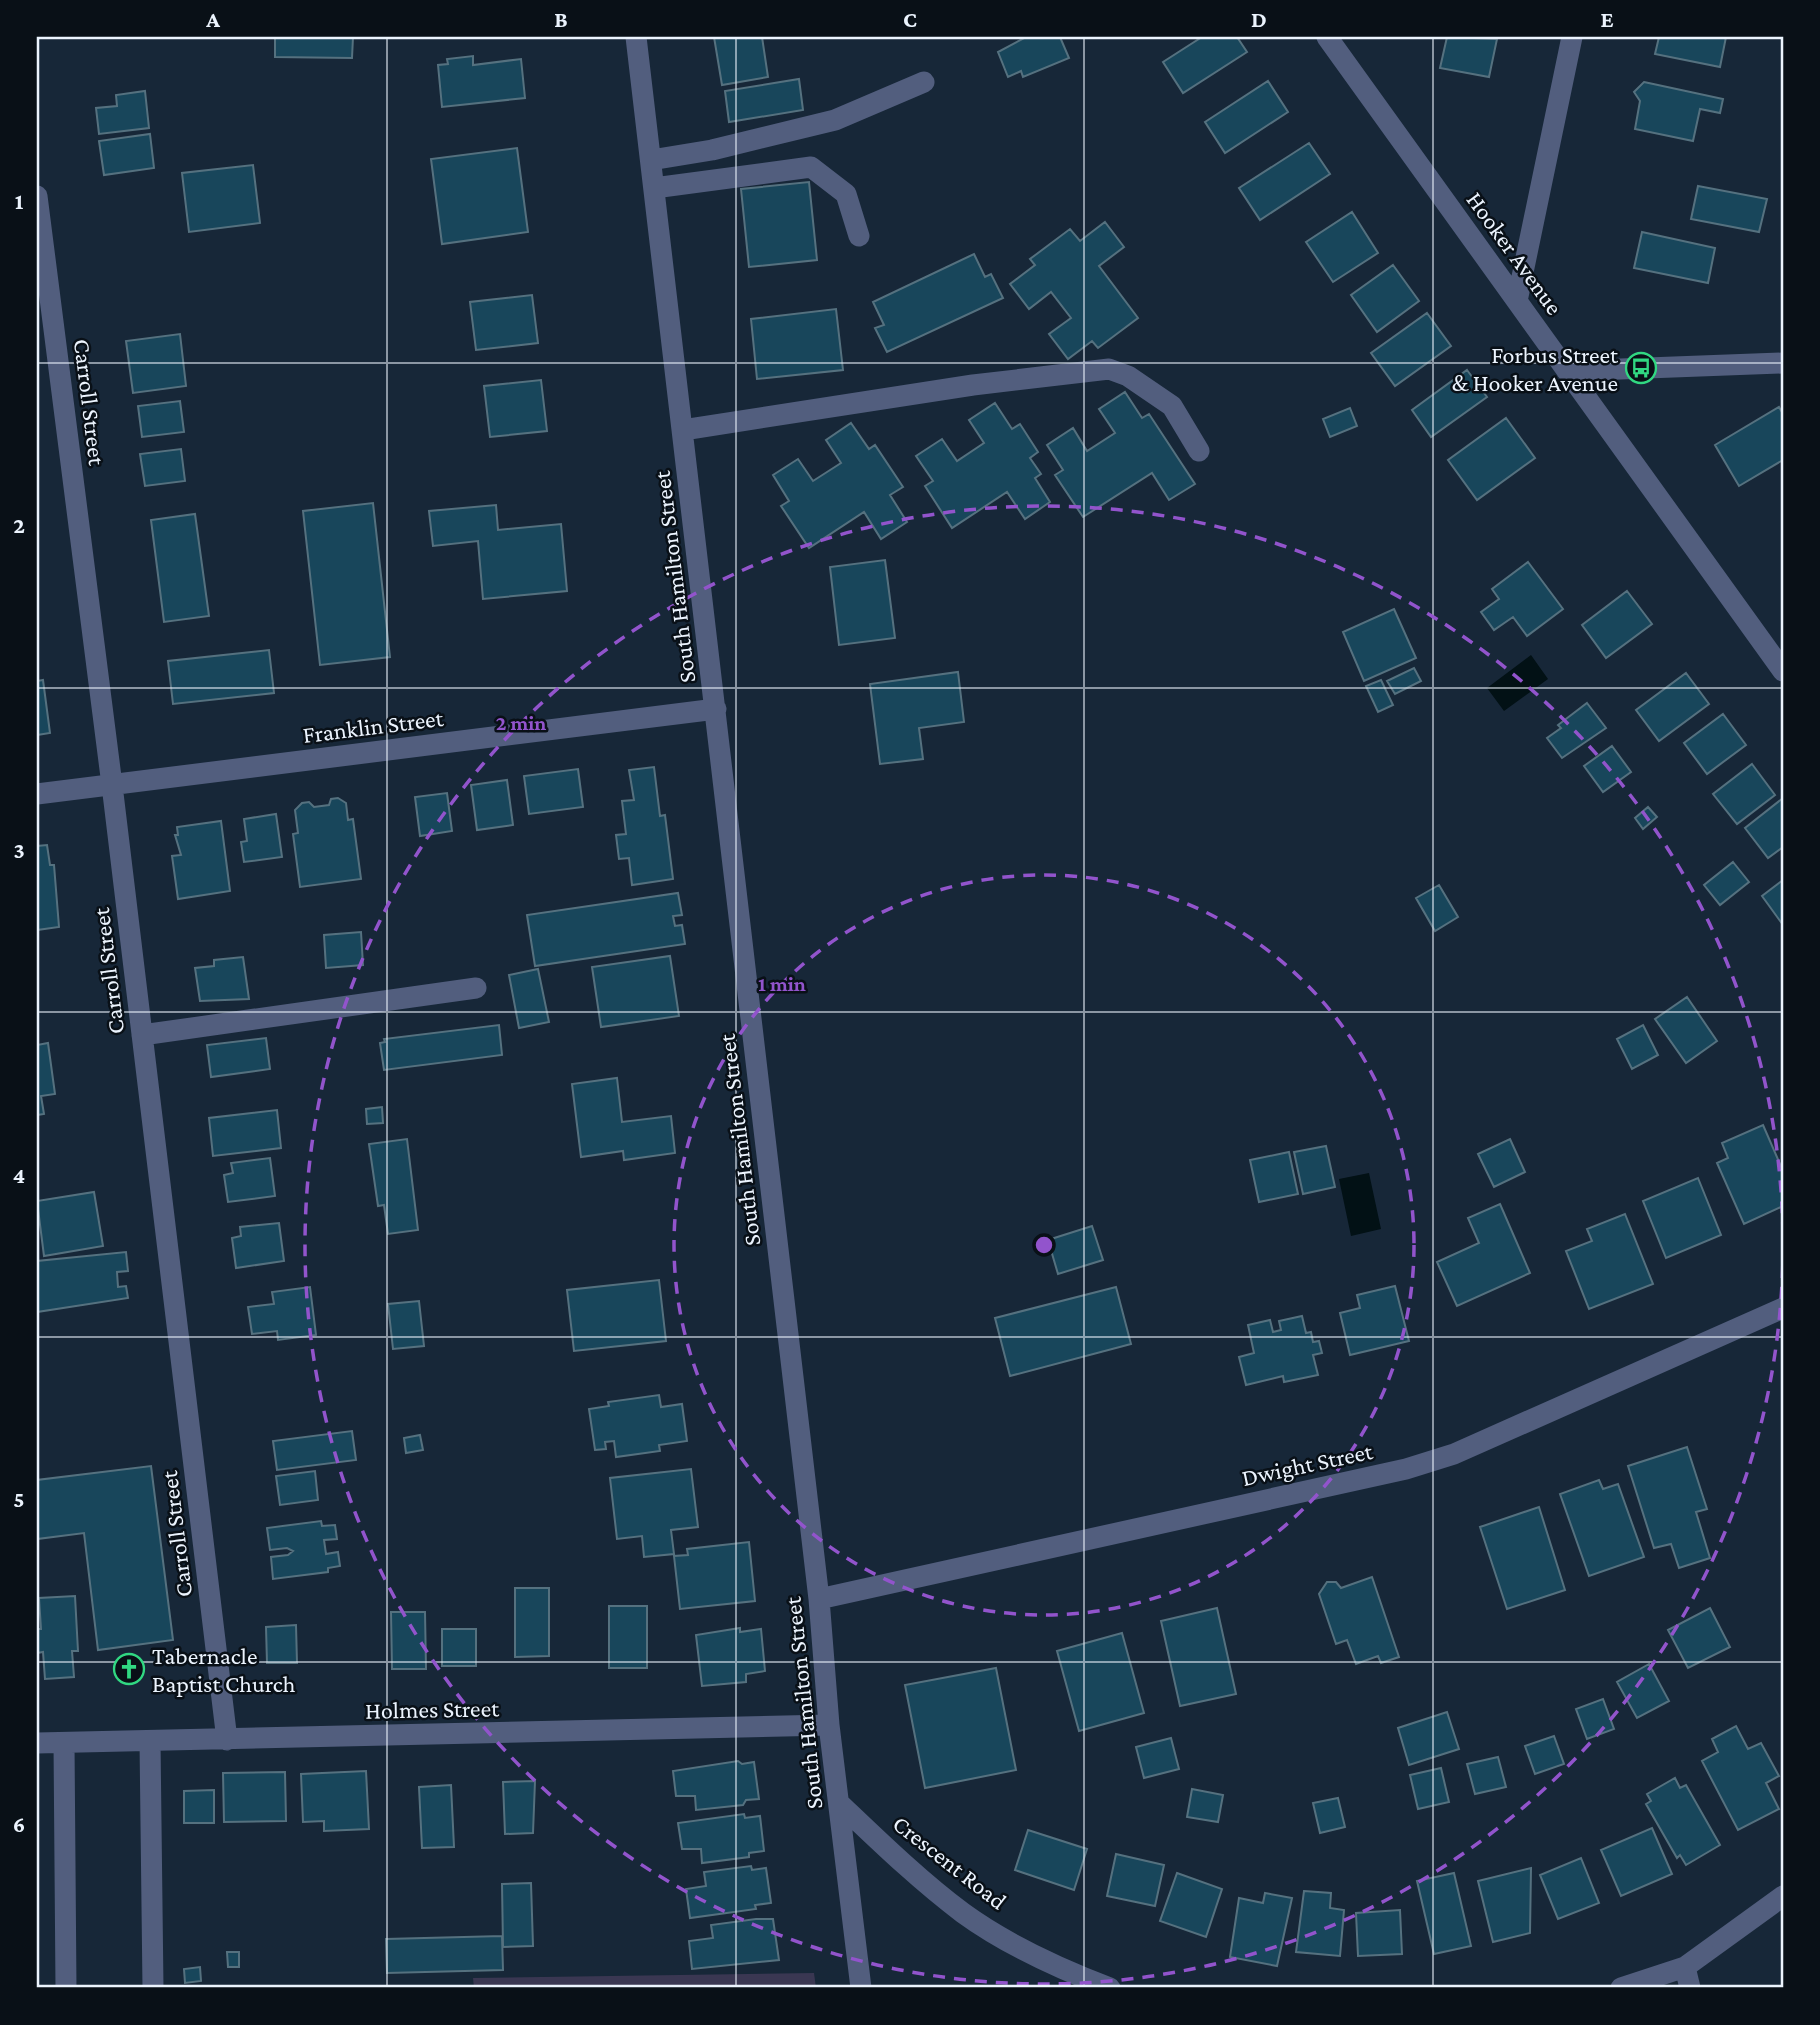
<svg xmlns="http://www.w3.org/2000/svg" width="1820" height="2025" viewBox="0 0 1820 2025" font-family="'Crimson Pro',serif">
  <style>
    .green { fill: #3a3752 }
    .water { fill: #021115 }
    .building { fill: #18465b; stroke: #55717f; stroke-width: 2 }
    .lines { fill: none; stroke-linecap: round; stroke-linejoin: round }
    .minor { stroke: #525e7e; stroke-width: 21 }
    .grid { fill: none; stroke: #ecf4fe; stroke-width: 2; stroke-opacity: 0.55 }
    .ring { fill: none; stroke: #9254cc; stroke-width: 3.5; stroke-dasharray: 12 9 }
    .labels { text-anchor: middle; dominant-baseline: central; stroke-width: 5; stroke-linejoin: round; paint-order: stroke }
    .street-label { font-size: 24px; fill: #ecf4fe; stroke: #091017 }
    .poi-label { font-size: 24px; fill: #ecf4fe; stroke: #091017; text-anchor: end }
    .centre { fill: #9254cc; stroke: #091017; stroke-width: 3.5 }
    .ring-label { font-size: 21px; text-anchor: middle; font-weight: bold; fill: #9254cc; stroke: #091017; stroke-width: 5; stroke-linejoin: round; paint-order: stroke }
    .neatline { fill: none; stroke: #ecf4fe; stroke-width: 2.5 }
    .grid-label { font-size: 23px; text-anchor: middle; font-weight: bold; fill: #ecf4fe }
  </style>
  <rect width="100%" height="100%" fill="#172738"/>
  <path class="green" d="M814,1973l2,15h-342l-1,-10z"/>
  <path class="water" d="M1531,655l17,24 -44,32 -17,-23z
    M1369,1173l12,56 -30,7 -12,-57z"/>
  <path class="building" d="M275,37h78l-1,21 -77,-1z
    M714,37h48l6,40 -46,8z
    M1026,37h34l9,21 -46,19 -2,-6 -13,6 -10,-25z
    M1202,37h35l10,15 -64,41 -20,-31z
    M1447,37l50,2 -8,38 -49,-9z
    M1659,37h67l-6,30 -65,-13z
    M473,56v9l48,-6 4,39 -83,9 -4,-42 10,-1 -1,-5z
    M799,79l4,31 -74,12 -4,-31z
    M1268,81l20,31 -63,41 -20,-31z
    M1644,82l79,17 -3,14 -20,-4 -7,32 -58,-12 5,-28 -6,-9z
    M145,91l4,37 -50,6 -3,-26 21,-2 -1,-11z
    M150,134l4,34 -50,7 -5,-34z
    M1309,143l21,31 -70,46 -21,-32z
    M517,148l11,84 -86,12 -11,-85z
    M253,165l7,58 -71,9 -7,-59z
    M809,182l8,78 -68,7 -8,-78z
    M1698,186l69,13 -8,33 -68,-13z
    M1352,212l26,41 -45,29 -27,-40z
    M1105,222l19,25 -25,19 39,52 -40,30 -6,-7 -24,18 -19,-25 22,-16 -20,-26 -22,17 -19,-25 25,-19 -5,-6 40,-30 10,12z
    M1642,232l73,16 -7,35 -74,-15z
    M974,254l11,23 6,-3 12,24 -116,54 -12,-24 9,-3 -11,-23z
    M1393,265l26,36 -42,31 -26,-37z
    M532,295l6,48 -62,7 -6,-48z
    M836,309l7,61 -86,9 -6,-60z
    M1427,313l24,33 -56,40 -24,-33z
    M180,334l6,52 -53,7 -7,-52z
    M1467,370l20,27 -56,40 -19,-27z
    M541,380l6,51 -57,6 -6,-51z
    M1125,392l17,26 7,-4 46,70 -26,16 -17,-27 -69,44 -28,-42 8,-5 -16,-25 26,-17 14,23 28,-18 -16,-24z
    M180,401l4,31 -42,5 -4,-31z
    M995,403l17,26 8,-5 18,28 -8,6 11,16 -6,4 15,24 -25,17 -18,-27 -55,36 -27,-42 8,-5 -17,-25 26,-17 15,22 27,-18 -15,-23z
    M1779,407l4,7v46l-44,26 -24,-41z
    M1350,408l7,18 -27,11 -7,-18z
    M1506,418l29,40 -58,42 -29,-40z
    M851,423l18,26 6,-4 28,42 -13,8 17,27 -26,17 -17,-27 -55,36 -28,-42 8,-5 -16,-26 25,-16 15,22 28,-18 -15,-23z
    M181,449l4,32 -40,5 -5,-32z
    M373,503l17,154 -70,8 -17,-154z
    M496,505l2,25 63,-6 6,67 -84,8 -5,-58 -45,5 -4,-35z
    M195,514l14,102 -45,6 -13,-102z
    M885,560l10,78 -56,7 -9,-78z
    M1528,562l35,47 -36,27 -14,-19 -19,13 -13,-18 18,-13 -7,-10z
    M1627,591l25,33 -46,34 -24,-33z
    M1394,609l22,49 -52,23 -21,-49z
    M269,650l5,43 -101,11 -5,-43z
    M1414,668l7,13 -26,13 -8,-13z
    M958,672l6,50 -45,6 4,31 -43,5 -10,-80z
    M1686,673l23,31 -50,37 -23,-31z
    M43,680l7,53 -13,2v-54z
    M1381,680l12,25 -15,7 -12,-26z
    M1587,703l19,25 -44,30 -15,-20 14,-10 -3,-3z
    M1723,714l23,31 -39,29 -23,-31z
    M1612,746l19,26 -28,20 -19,-26z
    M1752,764l23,31 -38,29 -24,-30z
    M654,767l6,49 5,-1 8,64 -41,6 -3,-27 -10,1 -3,-24 10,-1 -4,-33 12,-1 -5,-30z
    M578,769l5,38 -54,7 -5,-38z
    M507,780l6,45 -36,5 -6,-45z
    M447,793l5,38 -32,5 -5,-39z
    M338,798l8,5 2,17 5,-1 8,60 -61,8 -7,-53 5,-1 -3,-23 7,-7 7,-1 5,5 15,-2 2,-6z
    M1783,798v49l-15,11 -23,-30z
    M1648,807l9,10 -14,12 -8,-11z
    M276,814l6,43 -38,5 -3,-20 6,-1 -3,-22z
    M221,821l9,70 -52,8 -6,-43 9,-1 -6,-20h3l-1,-8z
    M47,845l3,20h4l5,62 -22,3v-84z
    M1733,862l16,20 -29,23 -16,-20z
    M1783,880v45l-21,-29z
    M1439,885l19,32 -23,14 -19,-33z
    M678,893l4,22 -9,1 2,10 7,-1 3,19 -150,22 -8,-51z
    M361,932l2,33 -37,3 -2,-33z
    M670,956l9,60 -78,11 -9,-60z
    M243,957l6,42 -49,2 -5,-33 19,-2v-6z
    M538,969l11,53 -30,6 -10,-53z
    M1687,997l30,44 -31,22 -31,-44z
    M499,1025l3,30 -118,15 -4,-27 5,-1 -1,-3z
    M1643,1025l15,30 -26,14 -15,-30z
    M266,1038l4,31 -59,8 -4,-32z
    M48,1043l7,51 -14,2 3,18 -7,1v-70z
    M617,1078l5,44 49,-6 4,37 -51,7 -1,-9 -42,6 -9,-73z
    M382,1107l1,16 -16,1 -1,-15z
    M277,1110l4,38 -68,8 -4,-38z
    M1763,1125l20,46v35l-39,18 -27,-61 11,-5 -6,-15z
    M407,1139l11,91 -30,4 -4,-29 -6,1 -9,-62z
    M1510,1139l15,33 -31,15 -16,-33z
    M1326,1146l9,41 -32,7 -9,-42z
    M1289,1152l9,42 -39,8 -9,-42z
    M270,1158l5,38 -47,6 -4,-27 9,-2 -2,-10z
    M1698,1178l23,57 -55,23 -23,-57z
    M94,1192l9,54 -59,10 -7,-55z
    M1500,1204l30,69 -73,33 -20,-44 42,-19 -11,-25z
    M1625,1214l28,70 -64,25 -23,-58 26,-10 -5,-12z
    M279,1223l5,38 -48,7 -4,-30 9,-2 -1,-9z
    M1092,1226l11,34 -45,14 -10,-34z
    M126,1252l2,19 -11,1 1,15 8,-1 2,12 -91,14v-51z
    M659,1280l7,61 -92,10 -7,-61z
    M1395,1286l14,55 -59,14 -10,-42 20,-5 -3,-13z
    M310,1287l6,48 -38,5 -1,-9 -25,3 -4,-27 26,-3 -2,-12z
    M1116,1287l15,57 -121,32 -15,-58z
    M419,1301l5,45 -31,3 -5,-45z
    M1302,1316l4,17 5,-1 2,10 6,-1 3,12 -9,2 5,20 -34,7 -1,-6 -37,9 -7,-28 15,-4 -6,-28 22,-5 3,12 8,-2 -2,-9z
    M659,1395l2,12 21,-3 5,37 -28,4 1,6 -44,6 -2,-16 -9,1 1,7 -11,1 -6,-41 20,-3 -1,-4z
    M352,1431l4,29 -79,10 -4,-29z
    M420,1435l3,15 -17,3 -2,-15z
    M1687,1447l20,62 -11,3 14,46 -31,10 -8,-24 -17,4 -26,-82z
    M151,1466l22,174 -75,10 -14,-117 -47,6v-59z
    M691,1469l7,58 -27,3 3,24 -30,3 -2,-21 -25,3 -7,-61z
    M315,1471l3,29 -38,5 -4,-29z
    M1599,1480l4,9 15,-5 26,73 -55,19 -29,-82z
    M1539,1507l26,83 -58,19 -27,-82z
    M321,1521l1,5 13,-1 2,14 -13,1 2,14 12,-2 2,14 -12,2v4l-55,7 -2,-22 17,-2 5,-4 -6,-3 -17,2 -3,-22z
    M749,1542l6,59 -75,8 -6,-53 14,-1 -1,-6z
    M1372,1577l27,80 -18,6 -3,-7 -22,8 -9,-24 -11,4 -17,-50 8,-12h9l5,6z
    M515,1588h34v68l-34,1z
    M75,1596l3,55h-6l2,26 -29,2 -2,-27 -6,1v-24h4l-2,-31z
    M609,1606h38v62h-38z
    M1217,1608l19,86 -56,12 -19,-85z
    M1710,1608l20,39 -42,21 -20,-38z
    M391,1612h34l1,57h-34z
    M296,1625l1,38h-30l-1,-36z
    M740,1628v4l21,-3 4,42 -19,3v8l-44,4 -6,-51z
    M442,1629h34v37h-34z
    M1122,1633l22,80 -65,18 -22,-80z
    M1649,1664l20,37 -32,17 -20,-36z
    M996,1668l20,102 -91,18 -20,-103z
    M1603,1699l11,30 -27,10 -11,-30z
    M1447,1712l12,37 -50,16 -11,-37z
    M1736,1726l12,23 13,-6 18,33 -13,7 13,26 -41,21 -36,-69 16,-9 -6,-13z
    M1554,1736l10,28 -29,10 -10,-28z
    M1171,1738l8,31 -35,9 -8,-31z
    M1498,1757l8,30 -31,7 -8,-30z
    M738,1761l4,3 12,-2 5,37 -13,1 -3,5 -47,5 -1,-14h-19l-3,-25z
    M1441,1768l8,34 -31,7 -8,-34z
    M366,1771l3,58 -45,2v-10l-21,1 -2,-48z
    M285,1772l1,49 -62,1 -1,-49z
    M1675,1778l5,10 6,-3 34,60 -34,20 -6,-10 -3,3 -31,-54 5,-3 -4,-7z
    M535,1781l-2,52 -28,1 -2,-52z
    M451,1785l3,62 -32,1 -3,-61z
    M1192,1789l31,6 -5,27 -31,-5z
    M214,1790v33h-30v-32z
    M1338,1798l7,29 -25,6 -7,-30z
    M744,1814l1,4 15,-2 4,35 -15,2v4l-47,6 -1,-14h-19l-4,-26z
    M1652,1828l20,46 -51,22 -20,-46z
    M1028,1830l59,19 -13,41 -59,-20z
    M1116,1854l48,11 -9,41 -48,-10z
    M1581,1858l18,45 -41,16 -18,-44z
    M751,1866l1,4 14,-2 5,35 -16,2 1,4 -66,9 -4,-29 20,-3 -2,-14z
    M1531,1868l-1,65 -37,9 -15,-61z
    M1177,1873l45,16 -16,48 -46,-16z
    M1454,1873l17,73 -37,8 -17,-73z
    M531,1883l2,63 -30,1 -1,-63z
    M1304,1891l27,2 -1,15 14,2 -4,46 -44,-4z
    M1265,1893l27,5 -15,68 -47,-9 9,-59 24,5z
    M1400,1910l2,44 -44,2 -2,-43z
    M756,1919h17l6,41 -87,9 -3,-28 24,-3 -2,-13z
    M502,1936l1,34 -116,3 -1,-34z
    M227,1952h12v15h-11z
    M200,1967l1,14 -16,2 -1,-14z"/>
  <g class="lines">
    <path class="minor" d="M636,37l183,1562 10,126 32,263
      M1327,37l456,634
      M651,160l61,-10 123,-30 89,-38
      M654,188l157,-21 35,27 13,42
      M37,196l75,589 115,955
      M1517,301l55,-264
      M1567,371l216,-8
      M683,430l290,-45 136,-16 19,7 44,30 27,45
      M37,794l679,-85
      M142,1035l334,-47
      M819,1599l587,-130 48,-15 329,-146
      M150,1741l3,247
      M37,1743l792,-18
      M64,1743l2,245
      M839,1803c40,38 80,77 124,110 44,32 97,56 147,75
      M1685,1967l5,21
      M1621,1988l64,-21 98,-71"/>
  </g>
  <path class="grid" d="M387,37v1951M736,37v1951M1084,37v1951M1433,37v1951M37,363h1746M37,688h1746M37,1012h1746M37,1337h1746M37,1662h1746"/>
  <g class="ring">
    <circle cx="1044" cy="1245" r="370"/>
    <circle cx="1044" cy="1245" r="739"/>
  </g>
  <defs>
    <g id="bus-ring" transform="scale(1.575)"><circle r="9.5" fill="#091017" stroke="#31d882" stroke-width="1.5"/><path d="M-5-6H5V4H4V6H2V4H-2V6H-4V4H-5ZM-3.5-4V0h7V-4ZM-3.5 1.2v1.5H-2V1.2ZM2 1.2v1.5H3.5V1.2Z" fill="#31d882"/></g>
    <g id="church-ring" transform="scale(1.575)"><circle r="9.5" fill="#091017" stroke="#31d882" stroke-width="1.5"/><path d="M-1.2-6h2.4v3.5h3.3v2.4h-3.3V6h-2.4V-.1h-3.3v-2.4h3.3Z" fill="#31d882"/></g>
  </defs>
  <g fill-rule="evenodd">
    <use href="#bus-ring" x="1641" y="368"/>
    <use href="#church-ring" x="129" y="1669"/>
  </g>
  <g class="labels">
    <g class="street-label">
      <text transform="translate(1515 253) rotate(54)">Hooker Avenue</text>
      <text transform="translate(90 402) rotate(83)">Carroll Street</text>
      <text transform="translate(674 577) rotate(-97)">South Hamilton Street</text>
      <text transform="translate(373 726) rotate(-7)">Franklin Street</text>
      <text transform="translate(108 971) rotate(-97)">Carroll Street</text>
      <text transform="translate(739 1140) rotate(-97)">South Hamilton Street</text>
      <text transform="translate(1307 1464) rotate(-12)">Dwight Street</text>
      <text transform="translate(176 1534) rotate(-97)">Carroll Street</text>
      <text transform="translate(803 1703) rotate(-96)">South Hamilton Street</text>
      <text transform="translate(432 1709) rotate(-1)">Holmes Street</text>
      <text transform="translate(950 1862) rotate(38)">Crescent Road</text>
    </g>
    <g class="poi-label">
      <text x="1618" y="354">Forbus Street<tspan x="1618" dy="28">&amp; Hooker Avenue</tspan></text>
      <text x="152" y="1655" text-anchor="start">Tabernacle<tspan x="152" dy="28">Baptist Church</tspan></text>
    </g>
  </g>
  <circle cx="1044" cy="1245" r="10" class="centre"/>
  <g class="ring-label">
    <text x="521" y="730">2 min</text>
    <text x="782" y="991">1 min</text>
  </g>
  <rect width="1820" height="2025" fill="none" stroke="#091017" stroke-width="77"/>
  <rect x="38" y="38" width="1744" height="1948" class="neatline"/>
  <g class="grid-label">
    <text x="213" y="27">A</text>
    <text x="561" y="27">B</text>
    <text x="910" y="27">C</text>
    <text x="1259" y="27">D</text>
    <text x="1607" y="27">E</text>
    <text x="19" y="209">1</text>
    <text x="19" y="533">2</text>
    <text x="19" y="858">3</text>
    <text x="19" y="1183">4</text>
    <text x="19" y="1507">5</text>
    <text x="19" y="1832">6</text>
  </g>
</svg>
